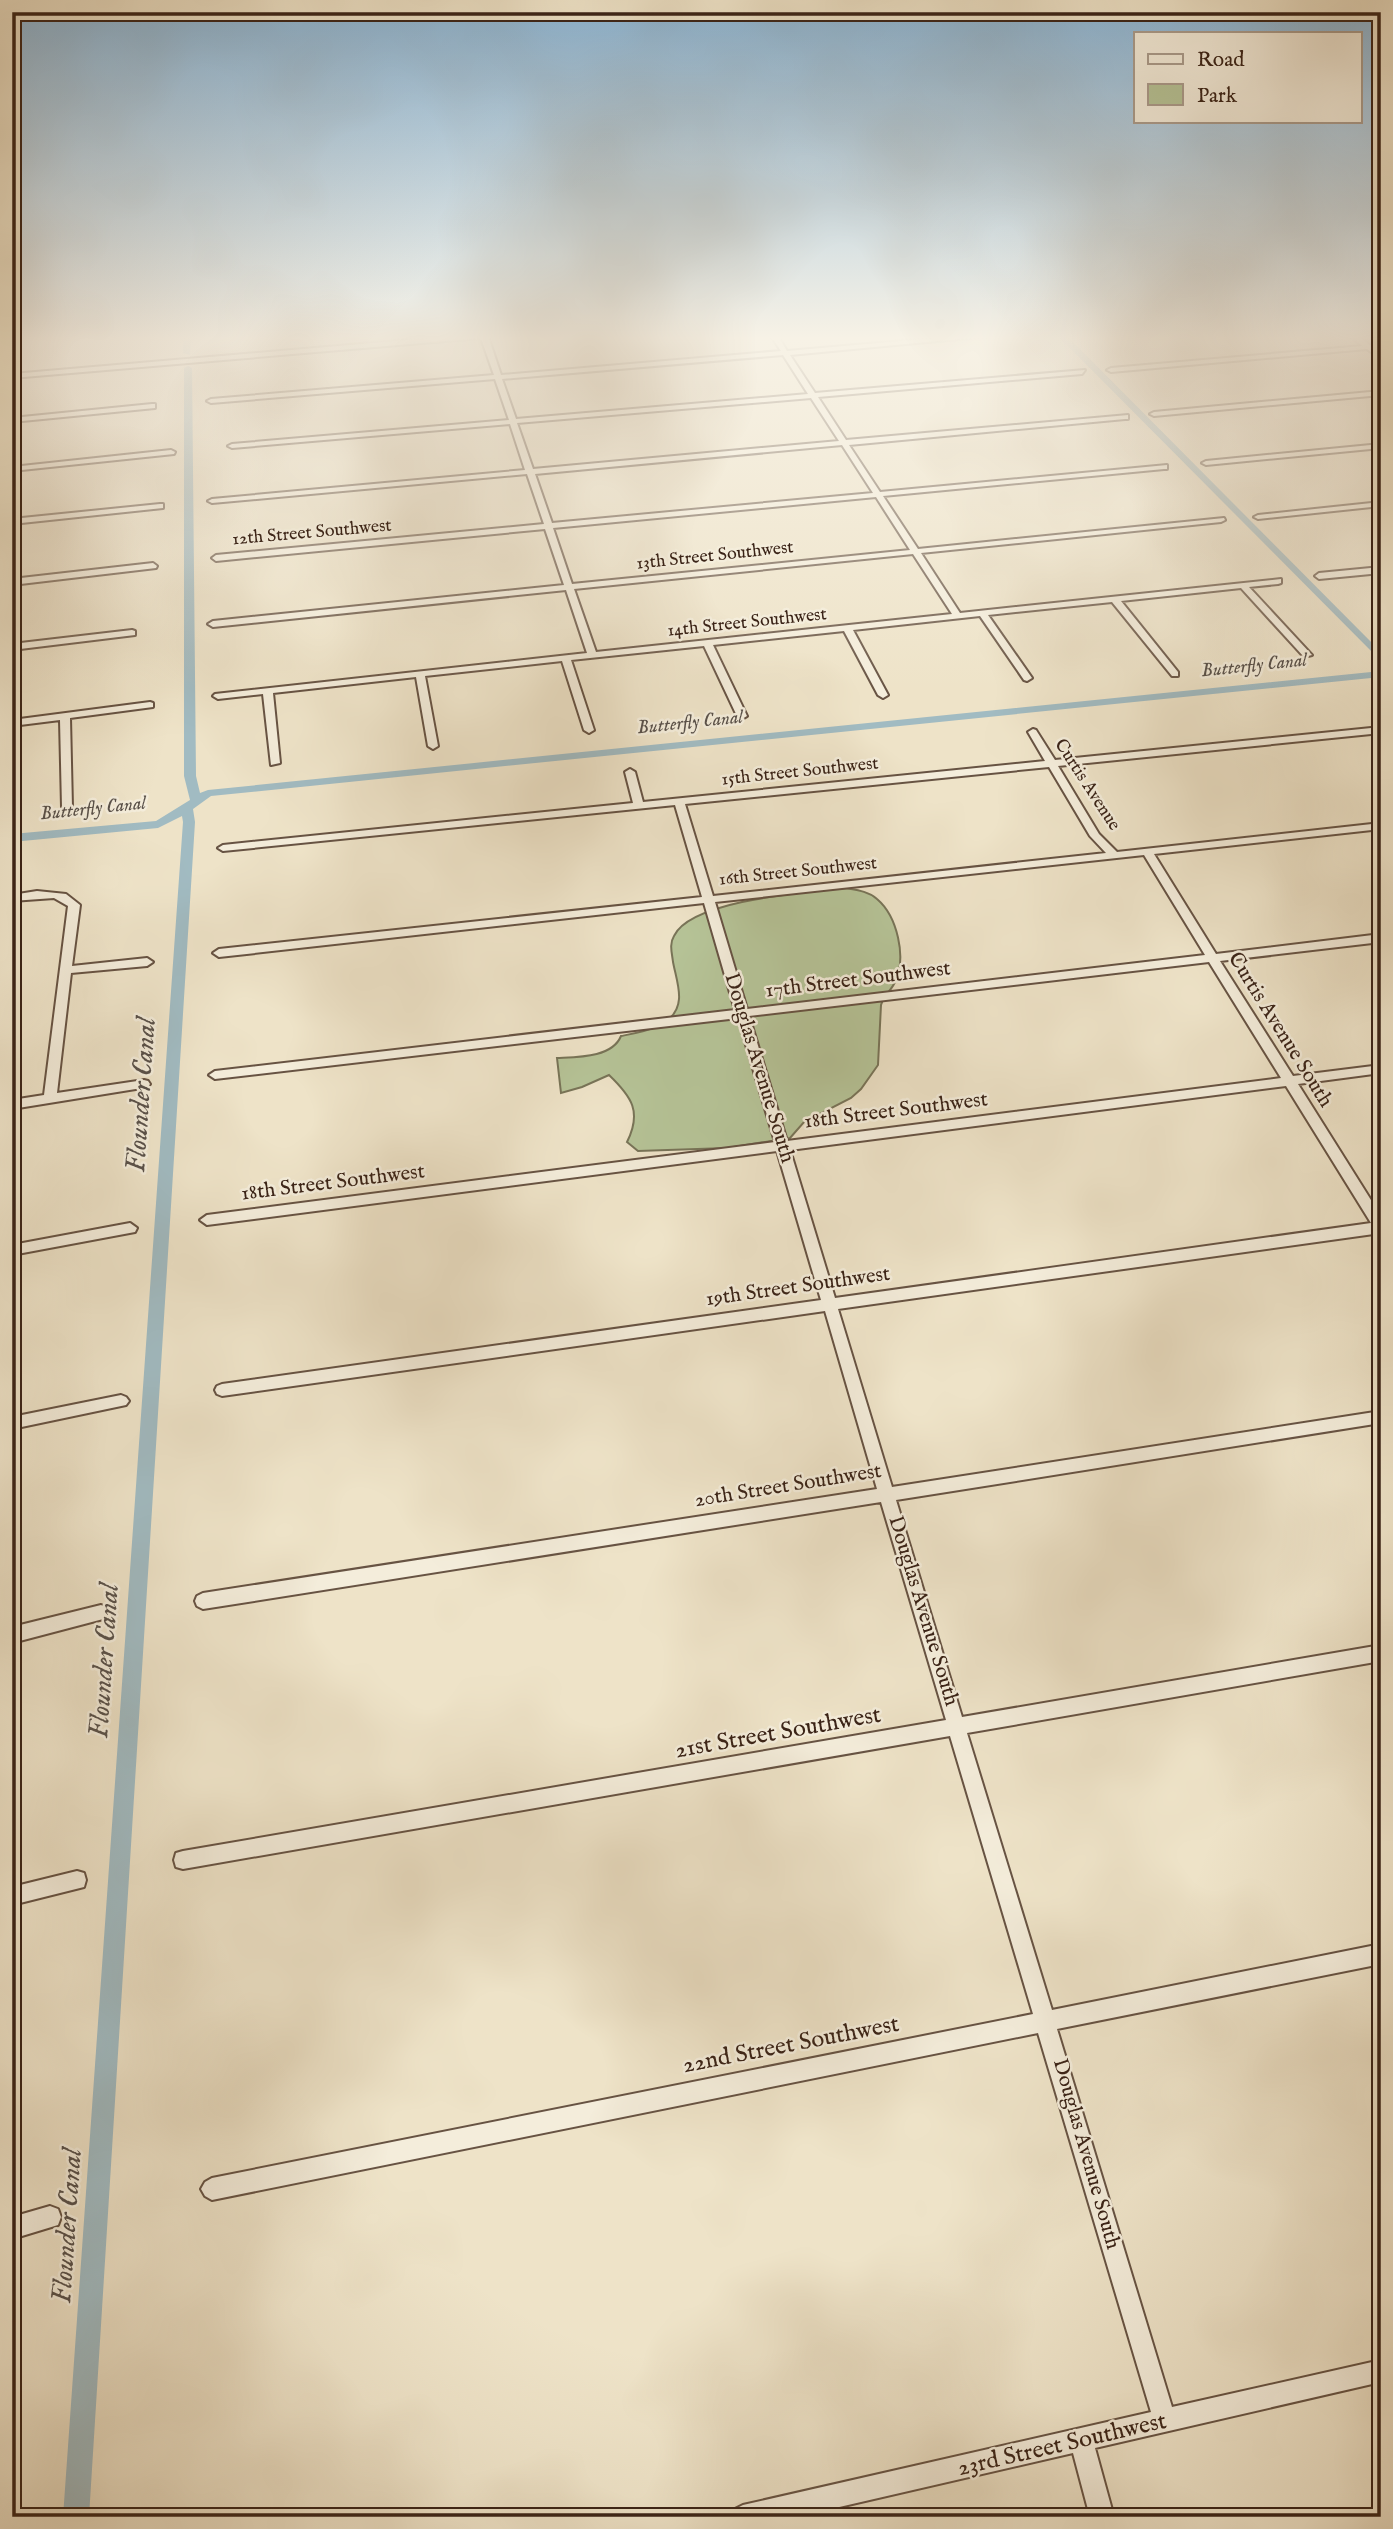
<svg xmlns="http://www.w3.org/2000/svg" width="1393" height="2529" viewBox="0 0 1393 2529" font-family="'IM FELL English',serif">
  <style>
    .green { fill: #b6c498; stroke: #787458; stroke-width: 2 }
    .lines { fill: none; stroke-linecap: round; stroke-linejoin: round }
    .canal { fill: #a1bbc2; fill-rule: evenodd }
    .minor-casing { stroke: #675343; stroke-width: 4 }
    .minor { fill: #f4eddb; fill-rule: evenodd }
    .labels { text-anchor: middle; dominant-baseline: central; stroke-width: 5; stroke-linejoin: round; paint-order: stroke }
    .far-street-label { font-size: 18px; fill: #3a2317; stroke: #f4eddb }
    .far-water-label { font-size: 19px; font-style: italic; fill: #59514a; stroke: #f4eddb }
    .street-label { font-size: 21px; fill: #3a2317; stroke: #f4eddb }
    .near-street-label { font-size: 24px; fill: #3a2317; stroke: #f4eddb }
    .near-water-label { font-size: 28px; font-style: italic; fill: #59514a; stroke: #f4eddb }
  </style>
  <rect width="100%" height="100%" fill="#eee3c8"/>
  <filter id="stains"><feTurbulence type="fractalNoise" baseFrequency=".00286" numOctaves="4"/><feColorMatrix values="0 0 0 0 .2 0 0 0 0 .09 0 0 0 0 .02 0 0 0 .5 -.17"/></filter>
  <radialGradient id="worn" r=".72"><stop offset=".6" stop-color="#630" stop-opacity="0"/><stop offset="1" stop-color="#630" stop-opacity=".3"/></radialGradient>
  <path class="green" d="M845,888c11,2 23,3 32,11 20,17 30,58 18,83 -4,9 -11,13 -14,23l-3,60 -17,24 -10,9 -47,24 -14,16 -63,10 -89,3 -11,-9c15,-30 5,-45 -18,-67l-27,12 -21,6 -4,-35c20,-1 55,0 64,-22 21,-4 56,-9 58,-37 1,-11 -4,-26 -6,-37 -1,-9 -4,-18 1,-26 17,-36 134,-44 171,-48z"/>
  <g class="lines">
    <path class="canal" d="M183,336h8l-1,19 -7,-2z
      M1058,336h9l314,316v9z
      M188,366l4,2 4,408 4,17 8,-3 1173,-119v6l-1170,119 -18,13 2,13 -106,1695h-26l120,-1695 -1,-6 -24,12 -146,14v-8l144,-13 34,-21 -6,-24v-408z"/>
    <g class="minor-casing">
      <path id="minor" d="M453,336h35l13,39 280,-24 -10,-15h7l9,15 171,-15h32l-200,19 25,38 270,-23 -3,4 -264,23 28,43 282,-25v4h-3l-276,26 31,47 287,-27v4h-3l-281,27 35,53 306,-31 1,2 -4,2 -300,31 39,60 321,-34v4l-3,1 -29,3 63,68 -8,2 -63,-69 -120,13 57,71v4h-6l-60,-74 -124,13 44,63 -5,3 -3,-1 -44,-64 -127,14 35,65 -5,3 -5,-3 -34,-64 -131,14 34,71 -5,3 -5,-3 -33,-70 -133,14 23,70 -5,3 -5,-3 -22,-69 -137,15 13,70 -5,3 -5,-3 -12,-69 -143,16 7,70 -9,2 -8,-71 -45,5 -5,-3 2,-2 372,-41 -21,-63 -353,37 -5,-3 5,-3 351,-36 -19,-56 -329,32 -4,-3 4,-3 328,-31 -17,-50 -315,29 -4,-2 4,-2 313,-29 -15,-46 -278,24 -4,-2 4,-2 277,-24 -14,-41 -284,24 -4,-2 4,-2 283,-24 -13,-37 -469,40v-4zM783,355l25,39 -292,25 -14,-40zM811,398l28,43 -306,28 -16,-46zM842,445l31,48 -321,30 -17,-49zM876,497l34,53 -338,34 -19,-56zM913,554l39,60 -356,38 -22,-63z
        M1351,336h8l11,9 11,-1v4l-6,1 6,4v6l-14,-10 -256,23 -4,-2 4,-2 251,-22z
        M1381,391v4l-227,21 -4,-2 4,-2z
        M152,404h3v4l-143,14v-4z
        M1381,444v4l-175,17 -4,-2 4,-2z
        M171,450l4,2 -1,2 -162,17v-4z
        M1381,502v4l-123,13 -4,-2 4,-2z
        M160,504h3v4l-151,16v-5z
        M153,563l4,3 -1,2 -144,17v-6z
        M1381,567v6l-62,6 -4,-3 4,-3z
        M132,630l3,1v4l-123,15v-6z
        M150,702l3,1v4l-83,11 2,89 -5,3 -5,-3 -2,-87 -48,6v-6z
        M1381,727v6l-323,33 41,68 18,18 264,-29v6l-227,25 62,100 165,-20v8l-161,19 73,115 88,-11v8l-83,11 83,132v17l-543,76 54,178 489,-76v12l-485,77 66,217 419,-72v16l-414,72 85,277 329,-66v20l-324,65 115,378 209,-47v22l-286,66 19,69h-24l-17,-64 -277,64h-65l4,-8 8,-4 408,-93 -113,-379 -826,167 -7,-4 -4,-7 4,-7 7,-4 821,-164 -83,-278 -767,133 -7,-2 -2,-7 2,-7 7,-2 763,-131 -65,-218 -678,107 -6,-3 -2,-5 2,-5 6,-3 674,-104 -52,-178 -603,85 -5,-2 -2,-4 2,-4 5,-2 599,-84 -44,-149 -570,74 -7,-5 7,-5 568,-73 -37,-124 -523,61 -6,-4 6,-4 520,-61 -31,-107 -485,54 -6,-4 6,-4 483,-52 -27,-92 -452,46 -5,-3 5,-3 410,-42 -8,-31 5,-3 5,3 8,30 402,-41 -17,-29 5,-3 3,1 19,30zM1049,767l41,69 16,17 -393,43 -28,-92zM1144,855l61,100 -458,54 -32,-107zM1209,962l72,116 -494,63 -38,-125zM1286,1086l85,137 -536,75 -45,-148z
        M37,891l29,3 14,11 -8,61 75,-8 6,4 -6,4 -76,7 -14,120 87,-13 4,1 2,3 -2,3 -136,22v-9l32,-5 24,-189 -14,-8 -42,3v-6z
        M130,1223l7,5 -2,4 -123,23v-10z
        M121,1395l5,2 3,4 -3,4 -114,24v-12z
        M101,1605l6,3 2,5 -2,5 -95,25v-16z
        M77,1871l7,2 2,7 -2,7 -72,18v-18z
        M50,2206l8,3 3,8 -3,8 -46,14v-22z"/>
    </g>
    <use href="#minor" class="minor"/>
  </g>
  <linearGradient id="sky" x2="0" y2="1"><stop stop-color="#8bb7d9"/><stop offset="0.49" stop-color="#f7f2e6"/><stop offset="1" stop-color="#f7f2e6" stop-opacity="0"/></linearGradient>
  <rect width="1393" height="690" fill="url(#sky)"/>
  <g class="labels">
    <g class="far-street-label">
      <text transform="translate(312 533) rotate(-5)">12th Street Southwest</text>
      <text transform="translate(715 556) rotate(-6)">13th Street Southwest</text>
      <text transform="translate(747 623) rotate(-6)">14th Street Southwest</text>
      <text transform="translate(800 772) rotate(-6)">15th Street Southwest</text>
      <text transform="translate(1087 785) rotate(57)">Curtis Avenue</text>
      <text transform="translate(798 872) rotate(-6)">16th Street Southwest</text>
    </g>
    <g class="far-water-label">
      <text transform="translate(1254 666) rotate(-6)">Butterfly Canal</text>
      <text transform="translate(690 723) rotate(-6)">Butterfly Canal</text>
      <text transform="translate(93 809) rotate(-6)">Butterfly Canal</text>
    </g>
    <g class="street-label">
      <text transform="translate(858 980) rotate(-7)">17th Street Southwest</text>
      <text transform="translate(1280 1030) rotate(58)">Curtis Avenue South</text>
      <text transform="translate(759 1068) rotate(73)">Douglas Avenue South</text>
      <text transform="translate(896 1111) rotate(-7)">18th Street Southwest</text>
      <text transform="translate(333 1183) rotate(-7)">18th Street Southwest</text>
      <text transform="translate(798 1287) rotate(-8)">19th Street Southwest</text>
      <text transform="translate(788 1486) rotate(-9)">20th Street Southwest</text>
      <text transform="translate(923 1611) rotate(73)">Douglas Avenue South</text>
      <text transform="translate(1086 2154) rotate(74)">Douglas Avenue South</text>
    </g>
    <g class="near-street-label">
      <text transform="translate(778 1733) rotate(-10)">21st Street Southwest</text>
      <text transform="translate(791 2045) rotate(-11)">22nd Street Southwest</text>
      <text transform="translate(1062 2445) rotate(-13)">23rd Street Southwest</text>
    </g>
    <g class="near-water-label">
      <text transform="translate(142 1095) rotate(-86)">Flounder Canal</text>
      <text transform="translate(105 1661) rotate(-86)">Flounder Canal</text>
      <text transform="translate(68 2226) rotate(-86)">Flounder Canal</text>
    </g>
  </g>
  <rect width="1393" height="2529" fill="none" stroke="#eee3c8" stroke-width="42"/>
  <rect x="14" y="14" width="1365" height="2501" fill="none" stroke="#3a2317" stroke-width="3.5"/>
  <rect x="21" y="21" width="1351" height="2487" fill="none" stroke="#3a2317" stroke-width="2"/>
  <rect x="1134" y="32" width="228" height="91" fill="#f4eddb" stroke="#aa9c8d" stroke-width="2"/>
  <rect x="1148" y="54" width="35" height="10" fill="#f4eddb" stroke="#aa9c8d" stroke-width="2"/>
  <text x="1197" y="66" font-size="21" fill="#3a2317">Road</text>
  <rect x="1148" y="84" width="35" height="21" fill="#b6c498" stroke="#aa9c8d" stroke-width="2"/>
  <text x="1197" y="102" font-size="21" fill="#3a2317">Park</text>
  <rect width="100%" height="100%" filter="url(#stains)"/>
  <rect width="100%" height="100%" fill="url(#worn)"/>
</svg>
